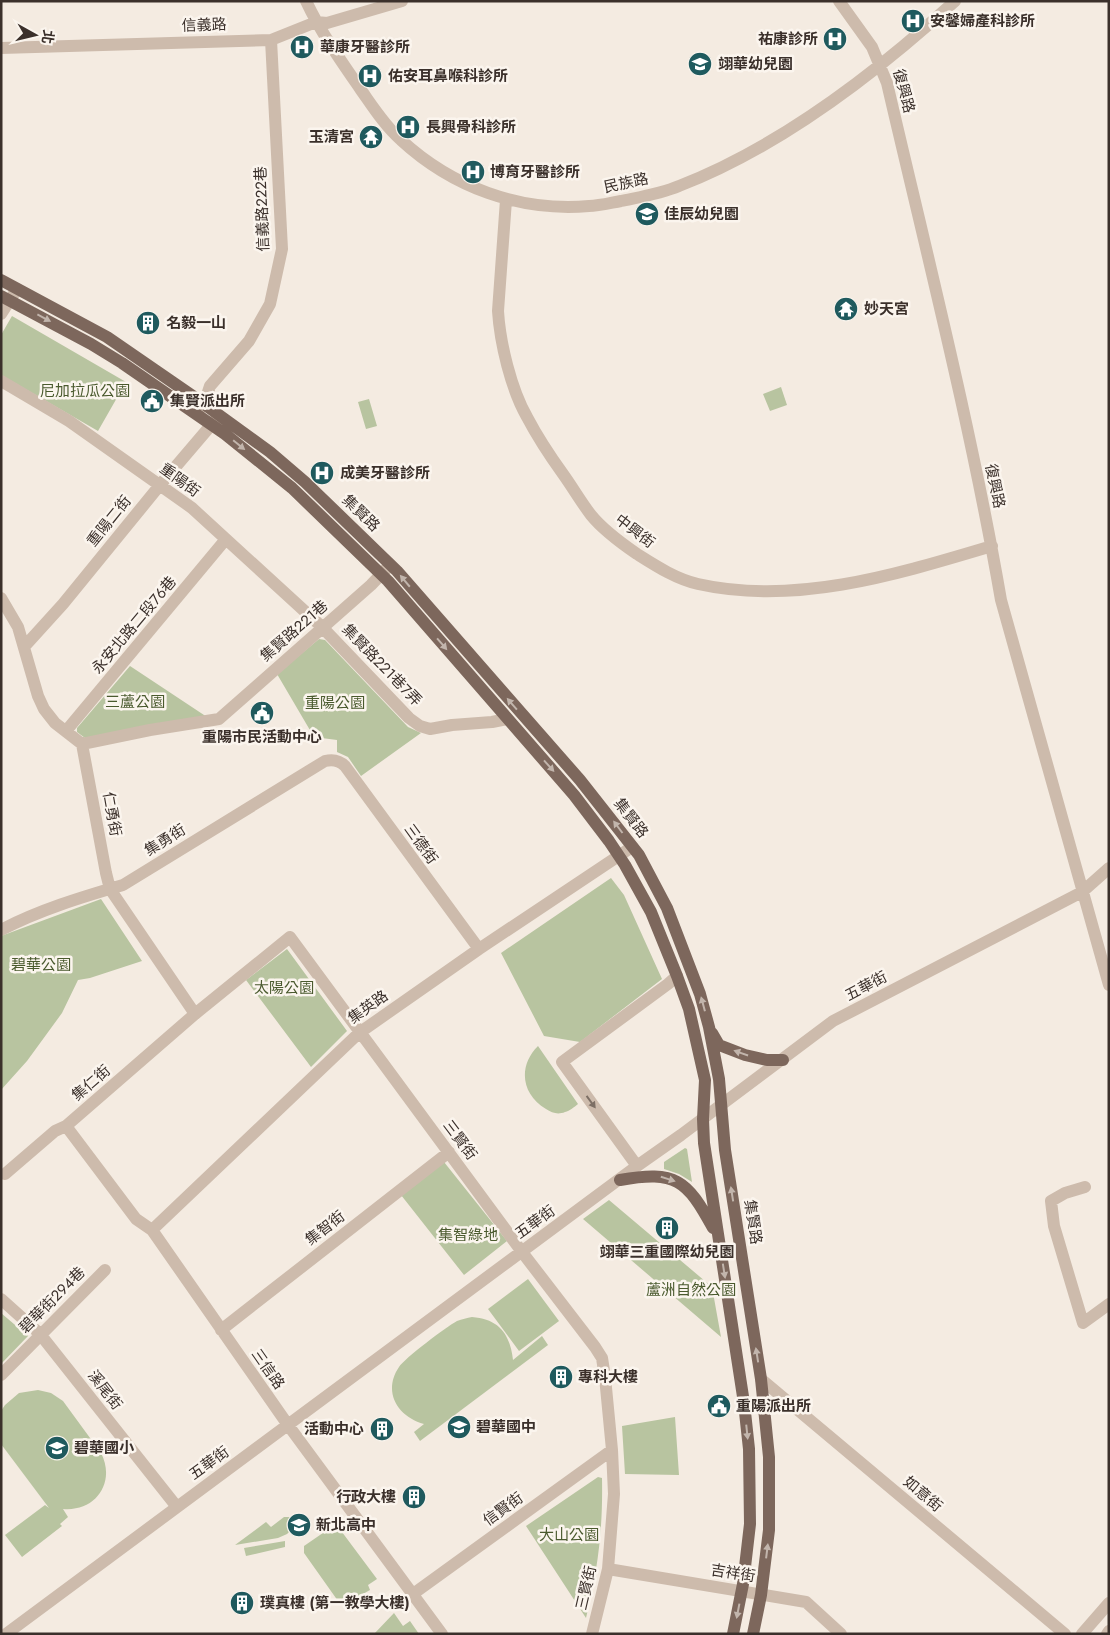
<svg xmlns="http://www.w3.org/2000/svg" width="1110" height="1635" viewBox="0 0 1110 1635" font-family="Jost,'Noto Sans TC',sans-serif">
  <style>
    .green { fill: #b8c4a0 }
    .lines { fill: none; stroke-linecap: round; stroke-linejoin: round }
    .minor { stroke: #cdbbac; stroke-width: 12 }
    .major { stroke: #7d675c; stroke-width: 12 }
    .oneway { fill: #c2b5ac }
    .oneway2 { fill: #7d6f65 }
    .labels { text-anchor: middle; dominant-baseline: central; stroke-width: 5; stroke-linejoin: round; paint-order: stroke }
    .poi-label { font-size: 15px; font-weight: bold; fill: #3b302b; stroke: #fbf5ee; text-anchor: start }
    .street-label { font-size: 15px; fill: #3b302b; stroke: #fbf5ee }
    .park-label { font-size: 15px; fill: #4a5a2e; stroke: #fbf5ee }
  </style>
  <rect width="100%" height="100%" fill="#f4ebe1"/>
  <path class="green" d="M12,316l114,66 -28,49 -97,-56v-40z
    M781,387l6,18 -17,6 -7,-17z
    M369,399l8,27 -11,3 -8,-27z
    M319,639l6,1 83,87 13,6 -60,43 -13,-19 -11,-5v-12l-23,-3 -37,-63z
    M130,666l77,51 -122,21 -8,-6v-4z
    M611,878l13,17 38,84 -82,63 -36,-6 -43,-83z
    M101,899l41,62 -52,17 -12,2 -16,33 -35,48 -26,29v-154z
    M287,949l60,82 -36,36 -65,-87z
    M538,1046l40,58c-4,3 -8,7 -13,8 -7,3 -13,1 -19,-3 -25,-15 -28,-43 -8,-63z
    M685,1148l2,1 5,33 -13,-8 -15,-5v-7z
    M444,1162l63,79 -43,34 -63,-80z
    M609,1200l103,87 9,50 -138,-118z
    M528,1279l31,42 -40,30 -31,-42z
    M1,1313l27,23 -27,28z
    M472,1317c27,2 38,17 41,43l29,-24 6,9 -128,96 -6,-9 10,-8c-26,-7 -42,-32 -25,-57 6,-9 47,-40 58,-46 5,-2 10,-3 15,-4z
    M38,1390l13,3 12,8 38,52c15,29 -5,59 -38,56l5,8 -8,7 2,2 -40,31 -17,-22 40,-30 4,3 -48,-64v-33l4,-6 14,-12z
    M675,1417l4,58 -54,-1 -3,-48z
    M598,1477l4,1c1,51 -4,91 -16,140l-60,-92z
    M284,1517h8l5,7 -10,10 -9,4 -43,7 31,-23 5,5z
    M336,1524l41,55 -9,6 2,5 -23,13 -9,-2 -34,-48v-7z
    M285,1541v6l-39,9 -2,-8z
    M394,1613l9,13 7,-5 9,13h-45z"/>
  <g class="lines">
    <path class="minor" d="M306,1c15,32 35,60 55,89 12,17 24,36 40,50 51,47 118,72 188,66 10,0 21,-3 32,-5 19,-4 39,-7 58,-15 101,-39 196,-112 276,-185
      M839,1l33,46 15,36c40,172 84,344 114,517l108,385
      M1,48l270,-8 45,-18 11,1 75,-22
      M506,200l-8,111c2,32 13,78 29,106 10,19 23,39 36,57 10,14 18,28 28,41 12,15 30,28 46,39 19,12 39,25 61,30 98,22 200,-10 294,-38
      M1,314l16,-25
      M1,381l68,40 123,87 130,119 87,91 11,8 10,3 22,-4 40,-3 15,-3
      M197,412l7,-8 6,-18 39,-45 21,-37 12,-55 -11,-209
      M1,598l17,29 20,69 6,13 11,14 27,21 68,-14 69,-11 152,-134 19,-20
      M24,647l39,-43 97,-119 58,-68
      M66,731l160,-192
      M82,744l24,129 4,16 85,125 95,-77 232,315 73,95 7,11 3,19 7,73 2,44 -6,75 -16,65
      M1,930c38,-20 81,-33 122,-45l202,-124c8,-2 14,-1 20,5l134,183
      M66,1126l70,93 16,11 136,195 154,209
      M637,1166l-75,-104 106,-78 9,-8
      M5,1174l50,-43 11,-5 129,-112
      M1085,1187l-20,6 -14,8 3,25 29,97 26,-19
      M152,1230l207,-197 120,-84 153,-102
      M1,1299l39,35 137,173
      M221,1330l228,-178
      M1,1375l104,-105
      M761,1379l304,255
      M608,1569l198,33 35,32
      M413,1594l199,-144
      M6,1634l631,-468 44,-31 152,-114 249,-129 27,-24
      M1082,1634l27,-31
      M1107,1634l2,-3"/>
    <path class="major" d="M1,280l106,57 90,62 73,53 35,30 92,89 183,209 59,75 28,53 33,86 9,33 10,52 6,71 36,229 8,78v73l-8,65 -8,39
      M1,296l90,48 31,19 103,71 67,54 96,93 186,214 35,46 16,24 26,47 26,64 12,33 16,71 -2,39 1,24 40,260 5,46 1,75 -7,60 -10,50
      M712,1033l7,12 26,10 22,5h16
      M620,1180c56,-10 67,0 93,48"/>
  </g>
  <defs><path id="oneway-solid" d="M-6-.8H1V-3.2L6.5 0L1 3.2V.8H-6Z" transform="scale(1.25)"/></defs>
  <g class="oneway">
    <use href="#oneway-solid" transform="translate(44 318) rotate(28)"/>
    <use href="#oneway-solid" transform="translate(239 445) rotate(39)"/>
    <use href="#oneway-solid" transform="translate(405 581) rotate(-130)"/>
    <use href="#oneway-solid" transform="translate(442 644) rotate(49)"/>
    <use href="#oneway-solid" transform="translate(512 704) rotate(-131)"/>
    <use href="#oneway-solid" transform="translate(549 766) rotate(48)"/>
    <use href="#oneway-solid" transform="translate(618 827) rotate(-127)"/>
    <use href="#oneway-solid" transform="translate(703 1004) rotate(-105)"/>
    <use href="#oneway-solid" transform="translate(741 1053) rotate(-161)"/>
    <use href="#oneway-solid" transform="translate(668 1179) rotate(17)"/>
    <use href="#oneway-solid" transform="translate(732 1194) rotate(-99)"/>
    <use href="#oneway-solid" transform="translate(724 1271) rotate(81)"/>
    <use href="#oneway-solid" transform="translate(757 1355) rotate(-99)"/>
    <use href="#oneway-solid" transform="translate(747 1432) rotate(84)"/>
    <use href="#oneway-solid" transform="translate(767 1551) rotate(-83)"/>
    <use href="#oneway-solid" transform="translate(738 1611) rotate(101)"/>
  </g>
  <use class="oneway2" href="#oneway-solid" transform="translate(591 1102) rotate(54)"/>
  <defs>
    <g id="hospital-disc" transform="scale(1.25)"><circle r="9.5" fill="#1f5a5e" stroke="#fbf5ee"/><path d="M-5-5h3v3.5h4V-5h3V5h-3V1.5h-4V5h-3Z" fill="#fff"/></g>
    <g id="school-disc" transform="scale(1.25)"><circle r="9.5" fill="#1f5a5e" stroke="#fbf5ee"/><path d="M0-5L7-2L0 1L-7-2ZM-4 1L0 2.5L4 1V4Q0 6-4 4Z" fill="#fff"/></g>
    <g id="temple-disc" transform="scale(1.25)"><circle r="9.5" fill="#1f5a5e" stroke="#fbf5ee"/><path d="M0-6L5-2H3V0L6.5 2.5H4V6H1.5V3h-3V6H-4V2.5H-6.5L-3 0V-2H-5Z" fill="#fff"/></g>
    <g id="building-disc" transform="scale(1.25)"><circle r="9.5" fill="#1f5a5e" stroke="#fbf5ee"/><path d="M-4-6H4V6H1V3H-1V6H-4ZM-2.5-4.3h1.7v1.8h-1.7ZM.8-4.3h1.7v1.8H.8ZM-2.5-1h1.7V.8h-1.7ZM.8-1h1.7V.8H.8Z" fill="#fff"/></g>
    <g id="civic-disc" transform="scale(1.25)"><circle r="9.5" fill="#1f5a5e" stroke="#fbf5ee"/><path d="M-.6-6.5H3V-4.5H.6V-3L4-1V1h2V6H-6V1h2V-1L-.6-3ZM-1.2 2.5V6h2.4V2.5Z" fill="#fff"/></g>
  </defs>
  <g fill-rule="evenodd">
    <use href="#hospital-disc" x="913" y="21"/>
    <use href="#hospital-disc" x="835" y="39"/>
    <use href="#hospital-disc" x="302" y="47"/>
    <use href="#school-disc" x="700" y="64"/>
    <use href="#hospital-disc" x="370" y="76"/>
    <use href="#hospital-disc" x="408" y="127"/>
    <use href="#temple-disc" x="371" y="137"/>
    <use href="#hospital-disc" x="473" y="172"/>
    <use href="#school-disc" x="647" y="214"/>
    <use href="#temple-disc" x="846" y="309"/>
    <use href="#building-disc" x="148" y="323"/>
    <use href="#civic-disc" x="152" y="401"/>
    <use href="#hospital-disc" x="322" y="473"/>
    <use href="#civic-disc" x="262" y="713"/>
    <use href="#building-disc" x="667" y="1228"/>
    <use href="#building-disc" x="561" y="1377"/>
    <use href="#civic-disc" x="719" y="1406"/>
    <use href="#school-disc" x="459" y="1427"/>
    <use href="#building-disc" x="382" y="1429"/>
    <use href="#school-disc" x="57" y="1448"/>
    <use href="#building-disc" x="414" y="1497"/>
    <use href="#school-disc" x="299" y="1525"/>
    <use href="#building-disc" x="242" y="1603"/>
  </g>
  <g class="labels">
    <g class="poi-label">
      <text x="930" y="21">安馨婦產科診所</text>
      <text x="818" y="39" text-anchor="end">祐康診所</text>
      <text x="320" y="47">華康牙醫診所</text>
      <text x="718" y="64">翊華幼兒園</text>
      <text x="388" y="76">佑安耳鼻喉科診所</text>
      <text x="426" y="127">長興骨科診所</text>
      <text x="354" y="137" text-anchor="end">玉清宮</text>
      <text x="490" y="172">博育牙醫診所</text>
      <text x="664" y="214">佳辰幼兒園</text>
      <text x="864" y="309">妙天宮</text>
      <text x="166" y="323">名毅一山</text>
      <text x="170" y="401">集賢派出所</text>
      <text x="340" y="473">成美牙醫診所</text>
      <text x="262" y="737" text-anchor="middle">重陽市民活動中心</text>
      <text x="667" y="1252" text-anchor="middle">翊華三重國際幼兒園</text>
      <text x="578" y="1377">專科大樓</text>
      <text x="736" y="1406">重陽派出所</text>
      <text x="476" y="1427">碧華國中</text>
      <text x="364" y="1429" text-anchor="end">活動中心</text>
      <text x="74" y="1448">碧華國小</text>
      <text x="396" y="1497" text-anchor="end">行政大樓</text>
      <text x="316" y="1525">新北高中</text>
      <text x="260" y="1603">璞真樓 (第一教學大樓)</text>
    </g>
    <g class="street-label">
      <text transform="translate(204 25) rotate(-2)">信義路</text>
      <text transform="translate(904 91) rotate(75)">復興路</text>
      <text transform="translate(626 183) rotate(-12)">民族路</text>
      <text transform="translate(262 209) rotate(-92)">信義路222巷</text>
      <text transform="translate(180 480) rotate(36)">重陽街</text>
      <text transform="translate(995 486) rotate(78)">復興路</text>
      <text transform="translate(361 513) rotate(44)">集賢路</text>
      <text transform="translate(109 521) rotate(-51)">重陽二街</text>
      <text transform="translate(635 531) rotate(37)">中興街</text>
      <text transform="translate(134 625) rotate(-50)">永安北路二段76巷</text>
      <text transform="translate(294 631) rotate(-41)">集賢路221巷</text>
      <text transform="translate(382 665) rotate(46)">集賢路221巷7弄</text>
      <text transform="translate(112 814) rotate(80)">仁勇街</text>
      <text transform="translate(631 818) rotate(52)">集賢路</text>
      <text transform="translate(165 840) rotate(-32)">集勇街</text>
      <text transform="translate(421 844) rotate(54)">三德街</text>
      <text transform="translate(866 986) rotate(-28)">五華街</text>
      <text transform="translate(368 1007) rotate(-36)">集英路</text>
      <text transform="translate(91 1083) rotate(-41)">集仁街</text>
      <text transform="translate(460 1140) rotate(53)">三賢街</text>
      <text transform="translate(535 1222) rotate(-36)">五華街</text>
      <text transform="translate(753 1222) rotate(81)">集賢路</text>
      <text transform="translate(325 1228) rotate(-38)">集智街</text>
      <text transform="translate(52 1300) rotate(-45)">碧華街294巷</text>
      <text transform="translate(268 1369) rotate(55)">三信路</text>
      <text transform="translate(105 1390) rotate(52)">溪尾街</text>
      <text transform="translate(209 1463) rotate(-36)">五華街</text>
      <text transform="translate(923 1494) rotate(40)">如意街</text>
      <text transform="translate(503 1509) rotate(-36)">信賢街</text>
      <text transform="translate(733 1573) rotate(9)">吉祥街</text>
      <text transform="translate(586 1588) rotate(-77)">三賢街</text>
    </g>
    <g class="park-label">
      <text x="85" y="391">尼加拉瓜公園</text>
      <text x="135" y="702">三蘆公園</text>
      <text x="335" y="703">重陽公園</text>
      <text x="41" y="965">碧華公園</text>
      <text x="284" y="988">太陽公園</text>
      <text x="468" y="1235">集智綠地</text>
      <text x="691" y="1290">蘆洲自然公園</text>
      <text x="569" y="1535">大山公園</text>
    </g>
  </g>
  <rect width="1110" height="1635" fill="none" stroke="#3b302b" stroke-width="5"/>
  <g transform="translate(35 35) rotate(98)" stroke="#fbf5ee" stroke-width="4" paint-order="stroke">
  <path d="M0-4L9 19L0 12L-9 19Z" fill="#3b302b"/>
  <text y="-8" font-size="14" font-weight="bold" text-anchor="middle" fill="#3b302b">北</text>
  </g>
</svg>
